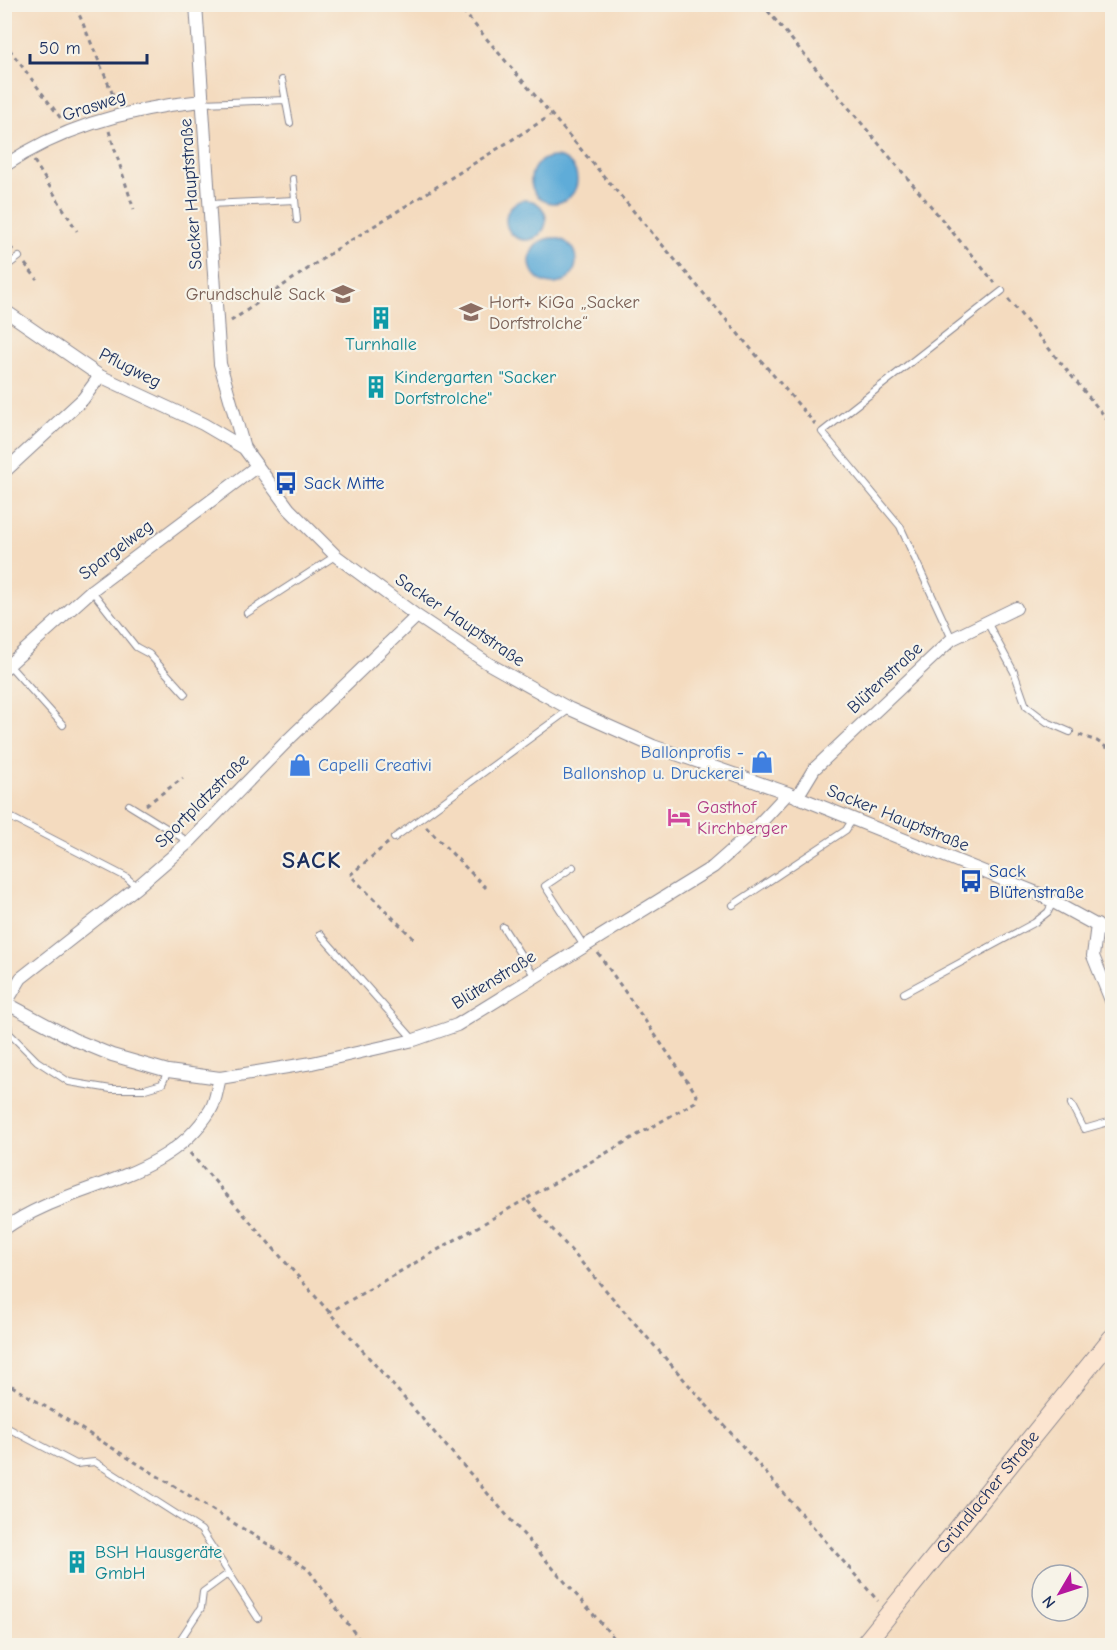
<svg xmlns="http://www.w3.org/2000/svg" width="1117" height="1650" viewBox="0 0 1117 1650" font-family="'Comic Neue',sans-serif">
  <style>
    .water { fill: #5facd8; stroke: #3d6e9b; stroke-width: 1.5 }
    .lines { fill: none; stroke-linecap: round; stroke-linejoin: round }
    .lane-casing { stroke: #88858e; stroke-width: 8 }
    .street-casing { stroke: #88858e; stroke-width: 14 }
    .secondary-casing { stroke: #88858e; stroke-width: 20 }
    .path { stroke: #88858e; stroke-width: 3; stroke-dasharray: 4.5 4.5; stroke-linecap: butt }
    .lane { stroke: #fff; stroke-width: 6 }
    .street { stroke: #fff; stroke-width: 12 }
    .secondary { stroke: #fce5d0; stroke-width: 18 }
    .labels { text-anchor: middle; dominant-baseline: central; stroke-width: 4.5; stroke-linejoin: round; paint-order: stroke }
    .street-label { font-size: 18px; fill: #1b2f5e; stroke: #f7f3e8 }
    .education-label { font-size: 18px; fill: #785e54; stroke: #f7f3e8; text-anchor: end }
    .culture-label { font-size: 18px; fill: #0d838f; stroke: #f7f3e8; text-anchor: start }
    .transit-label { font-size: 18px; fill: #164399; stroke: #f7f3e8; text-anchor: start }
    .shop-label { font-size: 18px; fill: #366cbe; stroke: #f7f3e8; text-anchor: end }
    .hotel-label { font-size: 18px; fill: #b23c85; stroke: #f7f3e8; text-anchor: start }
    .district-label { font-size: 24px; font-weight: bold; letter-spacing: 1.5px; fill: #1b2f5e; stroke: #f7f3e8 }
  </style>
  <rect width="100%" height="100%" fill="#f7f3e8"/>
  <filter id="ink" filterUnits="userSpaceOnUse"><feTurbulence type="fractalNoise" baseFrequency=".0167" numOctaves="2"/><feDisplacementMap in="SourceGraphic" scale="12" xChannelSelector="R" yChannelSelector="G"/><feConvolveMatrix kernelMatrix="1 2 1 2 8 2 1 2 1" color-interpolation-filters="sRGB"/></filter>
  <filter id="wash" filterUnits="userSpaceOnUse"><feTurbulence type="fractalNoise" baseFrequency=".008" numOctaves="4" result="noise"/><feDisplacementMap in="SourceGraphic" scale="24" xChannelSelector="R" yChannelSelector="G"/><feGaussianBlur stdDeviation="1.35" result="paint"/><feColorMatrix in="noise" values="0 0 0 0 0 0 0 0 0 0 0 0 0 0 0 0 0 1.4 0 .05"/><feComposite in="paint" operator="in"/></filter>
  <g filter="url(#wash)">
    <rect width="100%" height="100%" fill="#f4dbbf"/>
    <path class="water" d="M531 180a23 23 0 1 1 46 0a23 23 0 1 1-46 0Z
      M506 220a20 20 0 1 1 40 0a20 20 0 1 1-40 0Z
      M530 261a23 23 0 1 1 46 0a23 23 0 1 1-46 0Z"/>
  </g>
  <g filter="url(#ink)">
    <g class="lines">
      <g class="lane-casing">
        <path id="lane" d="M282,80l8,43
          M202,103l84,-3
          M293,179l4,41
          M210,204l85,-4
          M4,268l15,-11
          M92,591l44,56 13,7 36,40
          M247,613l88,-57
          M987,622l27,50 12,34 21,16 23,10
          M952,639l-52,-113 -78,-94 180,-141
          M9,665l54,60
          M129,805l60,37
          M12,818l114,59 11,10
          M394,838l176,-129
          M573,867l-28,19 39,60
          M733,905l113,-75 6,-10
          M503,927l32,50
          M320,934l94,106
          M904,993l130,-70 14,-11 5,-10
          M6,1005l3,28 28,28 32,21 42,7h34l17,-5 6,-13
          M1071,1104l13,25 28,-8
          M4,1426l72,38 19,-2 106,68 57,88
          M176,1646l25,-38 2,-16 26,-19"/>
      </g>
      <g class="street-casing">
        <path id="street" d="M196,4l24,360 24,84 45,61 47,47 81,60 72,48 81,45 83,37 135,47 249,100 75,41
          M4,166c59,-40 128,-58 198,-65
          M4,310l96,66 103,48 41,24
          M4,472l79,-73 17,-23
          M4,669l88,-79 164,-123
          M797,797l17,-28 138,-130 64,-31
          M1097,925l-4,31 19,47
          M4,1002l69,37 39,16 56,16 52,7 92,-15 102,-23 43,-15 256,-158 35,-31 40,-43
          M6,1003l15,-25 116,-91 52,-45 100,-103 128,-123
          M4,1229c66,-48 162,-45 207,-120 5,-8 6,-21 9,-31"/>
      </g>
      <g class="secondary-casing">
        <g id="secondary">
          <path id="s1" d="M863,1646l249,-308"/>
        </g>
      </g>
      <path class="path" d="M457,4l358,420
        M762,4l233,279
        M76,7l40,95
        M4,42l58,78
        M109,131l25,79
        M34,161l43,70
        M4,240l9,10
        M25,264l12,15
        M1008,299l104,126
        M231,321l106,-72 213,-133
        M1079,735l18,6 15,10
        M146,805l37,-27
        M426,827l63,64
        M388,843l-38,32 65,65
        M598,953l99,142 -2,7 -169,97 352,402
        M190,1153l431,493
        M328,1313l198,-114
        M4,1381l304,188 56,77"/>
      <use href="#lane" class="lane"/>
      <use href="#street" class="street"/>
      <use href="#secondary" class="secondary"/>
    </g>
  </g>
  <defs>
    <g id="school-bare" transform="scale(1.8)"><path d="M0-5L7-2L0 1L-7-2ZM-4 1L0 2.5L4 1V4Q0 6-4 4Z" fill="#8d6e63" stroke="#f7f3e8" stroke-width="2.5" paint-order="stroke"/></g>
    <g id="building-bare" transform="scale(1.8)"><path d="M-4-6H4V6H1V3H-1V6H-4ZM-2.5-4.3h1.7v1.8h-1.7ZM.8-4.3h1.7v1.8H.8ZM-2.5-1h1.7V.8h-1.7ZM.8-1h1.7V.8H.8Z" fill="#0f9aa8" stroke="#f7f3e8" stroke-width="2.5" paint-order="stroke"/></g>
    <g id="bus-bare" transform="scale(1.8)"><path d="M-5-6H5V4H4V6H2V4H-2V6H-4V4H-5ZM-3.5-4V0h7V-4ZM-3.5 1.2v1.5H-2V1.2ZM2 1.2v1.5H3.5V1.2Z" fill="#1a4fb4" stroke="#f7f3e8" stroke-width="2.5" paint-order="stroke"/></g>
    <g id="shop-bare" transform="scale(1.8)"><path d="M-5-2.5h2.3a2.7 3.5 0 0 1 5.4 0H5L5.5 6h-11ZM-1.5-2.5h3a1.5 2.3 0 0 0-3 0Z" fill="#3f7fe0" stroke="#f7f3e8" stroke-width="2.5" paint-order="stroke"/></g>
    <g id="hotel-bare" transform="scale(1.8)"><path d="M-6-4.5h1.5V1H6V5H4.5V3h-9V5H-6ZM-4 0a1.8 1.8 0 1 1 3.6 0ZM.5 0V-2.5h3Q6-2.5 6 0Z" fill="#d1479c" stroke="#f7f3e8" stroke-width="2.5" paint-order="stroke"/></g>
  </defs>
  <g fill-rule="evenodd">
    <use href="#school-bare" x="343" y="294"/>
    <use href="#school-bare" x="471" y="312"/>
    <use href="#building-bare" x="381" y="318"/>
    <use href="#building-bare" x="376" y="387"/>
    <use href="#bus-bare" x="286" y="483"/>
    <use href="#shop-bare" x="762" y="762"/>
    <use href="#shop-bare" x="300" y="765"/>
    <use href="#hotel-bare" x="679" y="817"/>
    <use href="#bus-bare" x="971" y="881"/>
    <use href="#building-bare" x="77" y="1562"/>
  </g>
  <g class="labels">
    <g class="street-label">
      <text transform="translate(94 106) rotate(-18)">Grasweg</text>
      <text transform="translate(191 194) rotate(-94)">Sacker Hauptstraße</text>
      <text transform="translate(130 368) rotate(27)">Pflugweg</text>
      <text transform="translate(116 550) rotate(-37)">Spargelweg</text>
      <text transform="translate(460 620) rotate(34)">Sacker Hauptstraße</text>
      <text transform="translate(885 678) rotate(-43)">Blütenstraße</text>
      <text transform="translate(202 801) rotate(-45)">Sportplatzstraße</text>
      <text transform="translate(898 818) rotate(22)">Sacker Hauptstraße</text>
      <text transform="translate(494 980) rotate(-32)">Blütenstraße</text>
      <text stroke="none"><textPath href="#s1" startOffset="198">Gründlacher Straße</textPath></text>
    </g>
    <g class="education-label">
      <text x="325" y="294">Grundschule Sack</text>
      <text x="489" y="302" text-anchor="start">Hort+ KiGa „Sacker<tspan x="489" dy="21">Dorfstrolche“</tspan></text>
    </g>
    <g class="culture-label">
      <text x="381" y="344" text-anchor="middle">Turnhalle</text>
      <text x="394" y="377">Kindergarten "Sacker<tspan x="394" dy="21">Dorfstrolche"</tspan></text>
      <text x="95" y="1552">BSH Hausgeräte<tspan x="95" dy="21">GmbH</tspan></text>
    </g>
    <g class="transit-label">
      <text x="304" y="483">Sack Mitte</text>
      <text x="989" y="871">Sack<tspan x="989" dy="21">Blütenstraße</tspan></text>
    </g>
    <g class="shop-label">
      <text x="744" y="752">Ballonprofis -<tspan x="744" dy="21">Ballonshop u. Druckerei</tspan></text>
      <text x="318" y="765" text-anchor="start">Capelli Creativi</text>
    </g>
    <g class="hotel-label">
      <text x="697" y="807">Gasthof<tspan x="697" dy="21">Kirchberger</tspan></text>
    </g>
    <g class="district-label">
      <text x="312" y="860">SACK</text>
    </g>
  </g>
  <rect width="1117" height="1650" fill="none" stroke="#f7f3e8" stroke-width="24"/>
  <g transform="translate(1060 1593) rotate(231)"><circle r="28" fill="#f7f3e8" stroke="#9fa5b1" stroke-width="1.5"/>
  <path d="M0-4.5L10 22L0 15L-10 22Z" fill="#b5179e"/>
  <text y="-9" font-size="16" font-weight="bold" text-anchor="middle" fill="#1b2f5e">N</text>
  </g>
  <path d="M30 54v9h117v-9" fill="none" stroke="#1b2f5e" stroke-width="3"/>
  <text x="39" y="54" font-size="18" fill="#1b2f5e" stroke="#f7f3e8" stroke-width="4.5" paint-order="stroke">50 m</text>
</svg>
